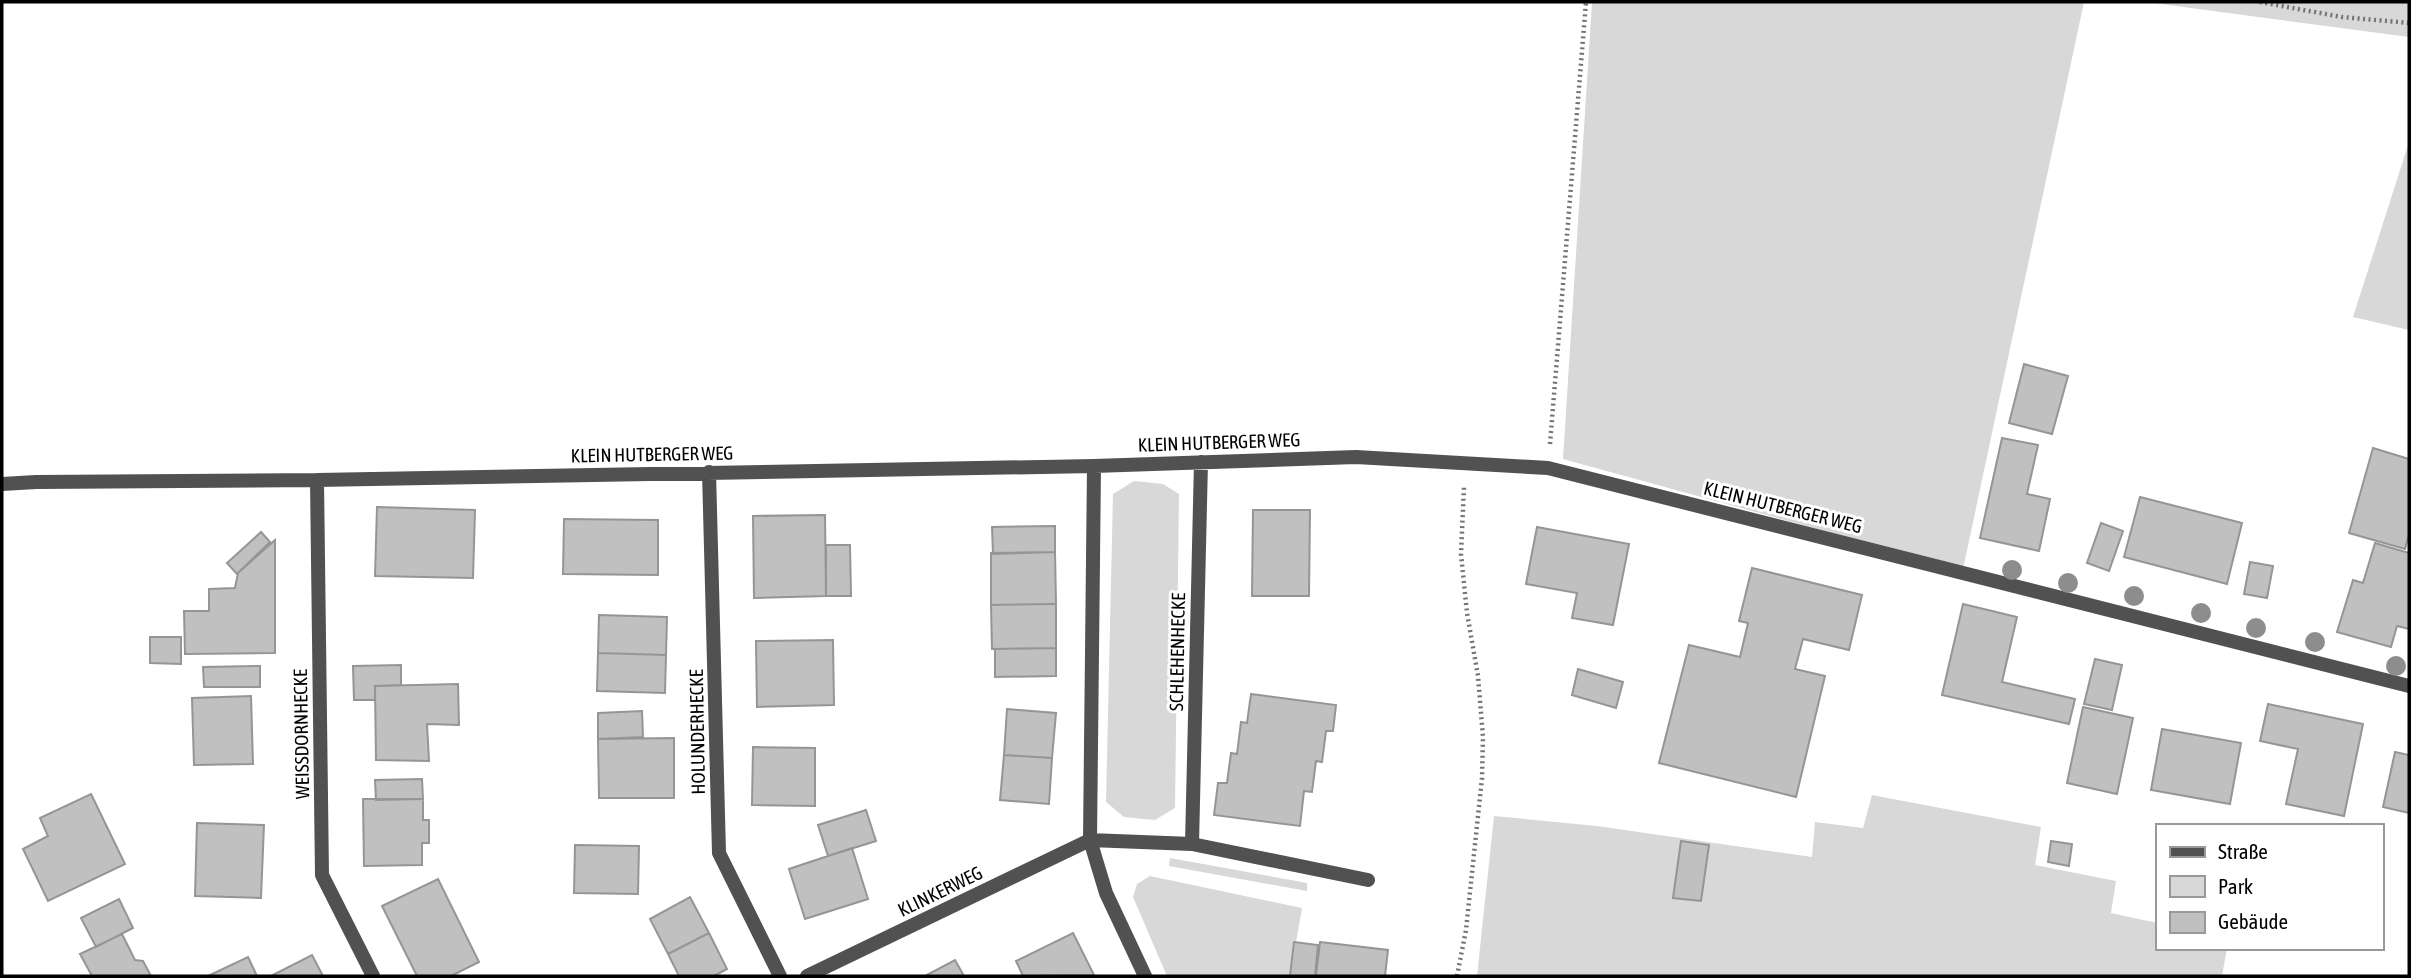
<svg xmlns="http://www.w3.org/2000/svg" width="2411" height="978" viewBox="0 0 2411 978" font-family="'Asap Condensed',sans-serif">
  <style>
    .green { fill: #d8d8d8 }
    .building { fill: #c0c0c0; stroke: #959595; stroke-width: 2 }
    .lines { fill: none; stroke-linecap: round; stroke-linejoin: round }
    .path { stroke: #737373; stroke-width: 4.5; stroke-dasharray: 2 3.5; stroke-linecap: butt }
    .street { stroke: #515151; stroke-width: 14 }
    .tree { fill: #8d8d8d }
    .labels { text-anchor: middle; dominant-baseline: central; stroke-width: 6; stroke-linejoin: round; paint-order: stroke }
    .street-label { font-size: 19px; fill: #000; stroke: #fff }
  </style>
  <rect width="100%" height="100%" fill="#fff"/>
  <path class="green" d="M1592,2h492l-121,567 -400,-110z
    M2146,2h263v35z
    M2409,142v188l-56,-13z
    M1134,481l29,3 16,10 -4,314 -20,12 -31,-3 -18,-15 7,-308z
    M1872,795l169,32 -6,38 81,16 -5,32 46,10v25h70l-5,28h-745l17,-160 103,10 215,31 3,-35 48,6z
    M1170,858l137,25v8l-138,-25z
    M1150,876l152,32 -12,68h-123l-34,-79 4,-13z"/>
  <path class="building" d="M2024,364l44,12 -16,58 -43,-11z
    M2002,438l36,7 -11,49 23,5 -11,52 -59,-13z
    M2373,448l36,11v75l-4,15 -56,-16z
    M2140,497l102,26 -15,61 -103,-27z
    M377,507l98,3 -2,68 -98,-2z
    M1253,510h57l-1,86h-57z
    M825,515l1,81 -72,2 -1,-82z
    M564,519l94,1v55l-95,-1z
    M2101,523l22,8 -14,40 -22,-8z
    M1055,526v26l-62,2 -1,-27z
    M1537,527l92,17 -16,81 -41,-7 5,-25 -51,-9z
    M261,532l9,10 -33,32 -10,-11z
    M275,540v113l-90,1 -1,-43h25v-22l26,-1 3,-15z
    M2375,543l34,10v76l-12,-3 -6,21 -54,-15 16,-52 10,3z
    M826,545h24l1,51h-25z
    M1055,552l1,52 -65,1v-52z
    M2250,562l23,4 -6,32 -23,-4z
    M1752,568l110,27 -13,55 -46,-11 -8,30 30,7 -29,121 -137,-34 30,-118 51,12 8,-34 -9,-2z
    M1056,604v44l-64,1 -1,-44z
    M1963,604l54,13 -15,65 73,17 -6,25 -127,-29z
    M599,615l68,2 -1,38 -68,-2z
    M150,637h31v27l-31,-1z
    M833,640l1,65 -77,2 -1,-66z
    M1056,648v28l-61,1v-28z
    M598,653l68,2 -1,38 -68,-2z
    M2095,659l27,6 -10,45 -28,-6z
    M401,665v20l-26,1v14h-21l-1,-34z
    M260,666v21h-56l-1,-20z
    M1578,669l45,13 -7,26 -44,-13z
    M458,684l1,41 -32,-1 2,37 -53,-1 -1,-74z
    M1251,694l85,11 -3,26h-7l-4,31 -6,-1 -4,31 -8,-1 -4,35 -86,-11 4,-32h9l4,-30 6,1 4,-32 6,1z
    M251,696l2,68 -59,1 -2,-67z
    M2268,704l95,20 -19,92 -58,-12 12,-55 -38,-8z
    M2083,707l50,11 -16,76 -50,-11z
    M1007,709l49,4 -4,45 -48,-3z
    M642,711l1,26 -45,2v-26z
    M2162,729l79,14 -11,61 -79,-14z
    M674,738v60h-75l-1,-59z
    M753,747l62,1v58l-63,-1z
    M2395,752l14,3v58l-26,-6z
    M1004,755l48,3 -3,46 -49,-4z
    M422,779l1,20 -47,1 -1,-20z
    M91,794l34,70 -77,37 -25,-52 25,-13 -8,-18z
    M363,799h60v21h6v23h-7v22l-58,1z
    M866,810l10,31 -48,15 -10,-31z
    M197,823l67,2 -3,73 -66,-2z
    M1681,841l28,4 -8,56 -28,-3z
    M2051,841l21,3 -3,22 -21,-4z
    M575,845l64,1 -1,48 -64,-1z
    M852,848l16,51 -63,20 -16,-50z
    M438,879l41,83 -28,14h-34l-35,-70z
    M690,897l19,36 -41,21 -18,-35z
    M119,899l14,29 -37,19 -15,-29z
    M709,933l18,36 -13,7h-35l-11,-22z
    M1073,933l21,42 -71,1 -7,-15z
    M122,934l13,26 8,1 8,15h-59l-12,-22z
    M1294,942l24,3 -3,31h-25z
    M1320,942l68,8 -3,26h-69z
    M312,955l11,21h-52z
    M248,957l9,19h-49z
    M955,960l9,16h-39z"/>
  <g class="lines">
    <path class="path" d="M2260,2l82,15 67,6
      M1550,444l36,-442
      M1457,976l9,-46 16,-152 1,-41 -5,-61 -11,-63 -6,-59 3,-67"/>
    <path class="street" d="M1094,466l-4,374 16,53 39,83
      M709,472l10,381 61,123
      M317,480l5,395 51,101
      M2,484l34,-2 281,-2 777,-14 262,-9 192,11 861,218
      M1192,844l9,-382
      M807,976l283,-136 102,4 176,36"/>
  </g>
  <g class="tree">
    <circle cx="2012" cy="570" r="10"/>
    <circle cx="2068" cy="583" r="10"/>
    <circle cx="2134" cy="596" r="10"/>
    <circle cx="2201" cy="613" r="10"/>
    <circle cx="2256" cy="628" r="10"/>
    <circle cx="2315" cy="642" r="10"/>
    <circle cx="2396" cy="666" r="10"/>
  </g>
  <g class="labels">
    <g class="street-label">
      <text transform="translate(1219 442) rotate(-2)">KLEIN HUTBERGER WEG</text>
      <text transform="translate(652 454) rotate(-1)">KLEIN HUTBERGER WEG</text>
      <text transform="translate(1783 507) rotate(14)">KLEIN HUTBERGER WEG</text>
      <text transform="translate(1177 652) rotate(-89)">SCHLEHENHECKE</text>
      <text transform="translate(697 732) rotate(-91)">HOLUNDERHECKE</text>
      <text transform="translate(301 734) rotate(-91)">WEISSDORNHECKE</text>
      <text transform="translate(940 891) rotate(-26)">KLINKERWEG</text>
    </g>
  </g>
  <rect width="2411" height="978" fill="none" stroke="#000000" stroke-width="7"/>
  <rect x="2156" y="824" width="228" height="126" fill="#ffffff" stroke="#999999" stroke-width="2"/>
  <rect x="2170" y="847" width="35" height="10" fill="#515151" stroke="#999999" stroke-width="2"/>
  <text x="2218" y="859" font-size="21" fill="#000000">Straße</text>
  <rect x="2170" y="876" width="35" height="21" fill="#d8d8d8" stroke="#999999" stroke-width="2"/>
  <text x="2218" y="894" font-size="21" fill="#000000">Park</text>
  <rect x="2170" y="912" width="35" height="21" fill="#c0c0c0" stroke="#999999" stroke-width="2"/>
  <text x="2218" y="929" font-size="21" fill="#000000">Gebäude</text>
</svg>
